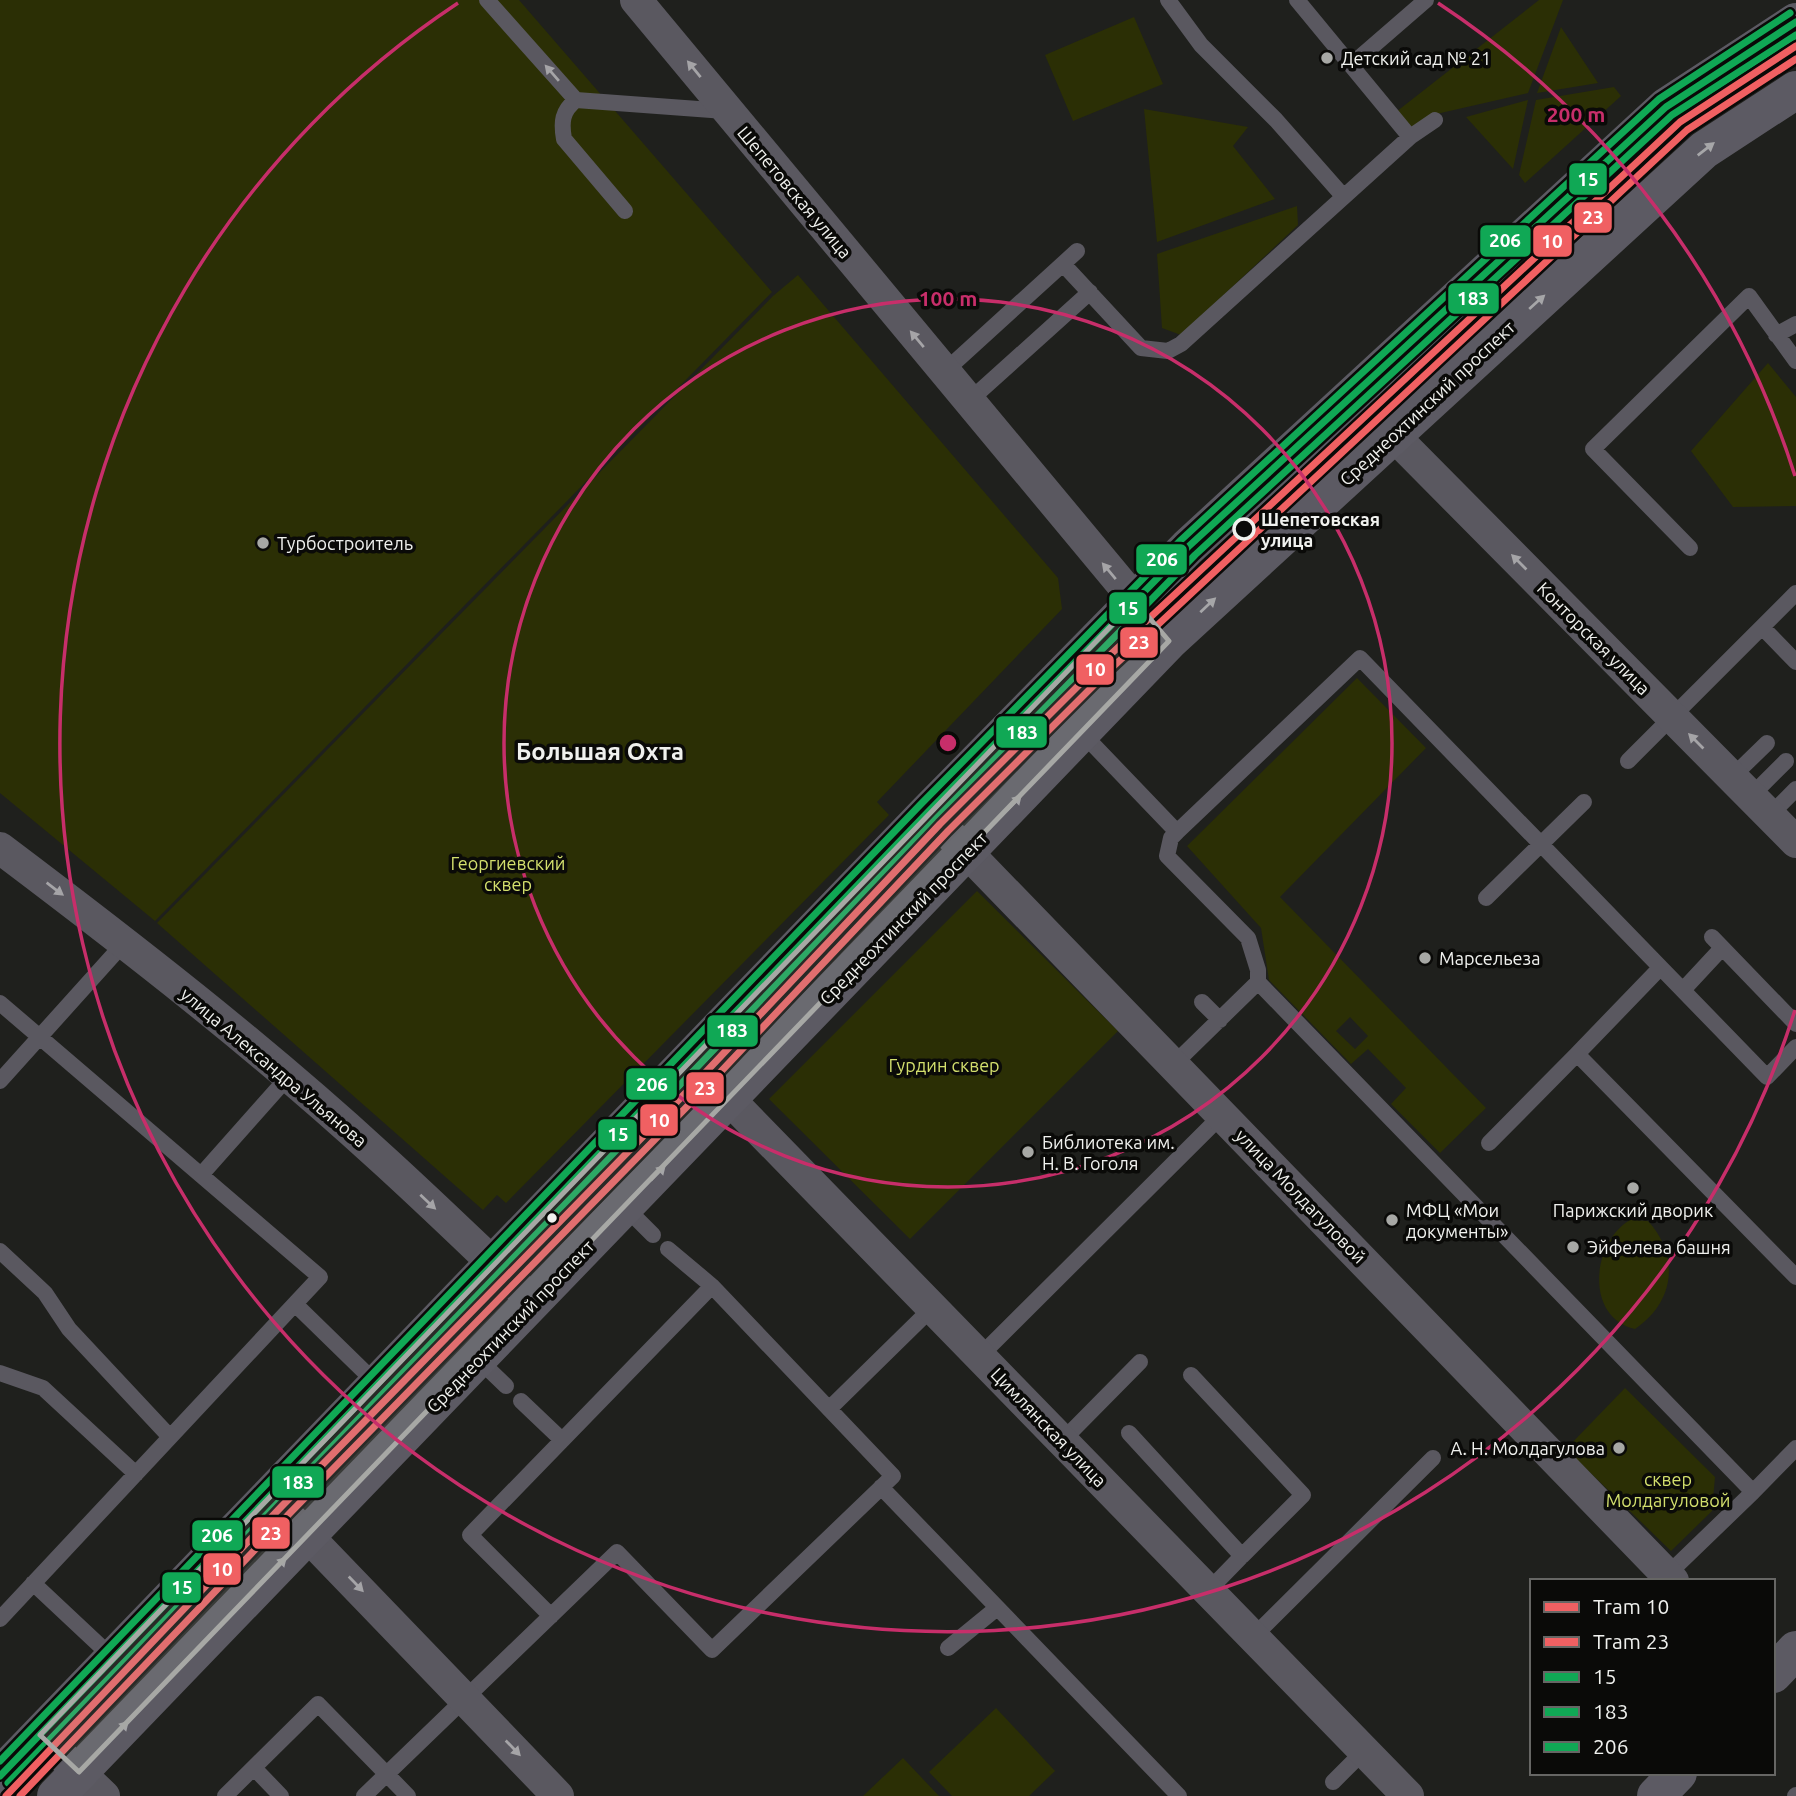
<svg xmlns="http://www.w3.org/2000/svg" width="1796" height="1796" viewBox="0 0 1796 1796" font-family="Ubuntu,sans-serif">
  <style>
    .green { fill: #2b2f05; fill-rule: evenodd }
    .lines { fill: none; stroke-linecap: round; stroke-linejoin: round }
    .lane { stroke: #5a5860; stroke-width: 16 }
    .street { stroke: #5a5860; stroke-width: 32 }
    .secondary { stroke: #5c5a63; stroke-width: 38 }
    .bus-1-casing { stroke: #0a0a08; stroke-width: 12 }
    .bus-2-casing { stroke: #0a0a08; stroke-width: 12 }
    .bus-3-casing { stroke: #0a0a08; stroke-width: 12 }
    .bus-1 { stroke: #10a855; stroke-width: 7 }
    .bus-2 { stroke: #10a855; stroke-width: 7 }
    .bus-3 { stroke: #10a855; stroke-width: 7 }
    .tram-1-casing { stroke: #0a0a08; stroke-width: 12 }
    .tram-2-casing { stroke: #0a0a08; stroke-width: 12 }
    .tram-1 { stroke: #f06062; stroke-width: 7 }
    .tram-2 { stroke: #f06062; stroke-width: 7 }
    .oneway { fill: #a5a4a7 }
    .oneway2 { fill: #a6a6a8 }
    .marked { fill: #a7a8a5; fill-opacity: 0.2; stroke: #a7a8a5; stroke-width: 5; stroke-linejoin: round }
    .ring { fill: none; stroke: #c72e6a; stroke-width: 3.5 }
    .poi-dot { fill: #a7a8a5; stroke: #0a0a08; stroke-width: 2.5 }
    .stop-dot { fill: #0a0a08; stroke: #f0f1ee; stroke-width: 3.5 }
    .bus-dot { fill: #f0f1ee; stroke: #0a0a08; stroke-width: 2.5 }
    .labels { text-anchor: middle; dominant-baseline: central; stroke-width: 7; stroke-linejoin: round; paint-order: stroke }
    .poi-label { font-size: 18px; fill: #f0f1ee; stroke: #0a0a08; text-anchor: start }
    .street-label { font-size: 18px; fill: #f0f1ee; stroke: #0a0a08 }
    .stop-label { font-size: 18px; font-weight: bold; fill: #f0f1ee; stroke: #0a0a08; text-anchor: start }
    .park-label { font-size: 18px; fill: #d3df6d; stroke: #0a0a08 }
    .district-label { font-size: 24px; font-weight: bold; fill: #f0f1ee; stroke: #0a0a08 }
    .centre { fill: #c72e6a; stroke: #0a0a08; stroke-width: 3.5 }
    .ring-label { font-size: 21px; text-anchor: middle; font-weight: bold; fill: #c72e6a; stroke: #0a0a08; stroke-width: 7; stroke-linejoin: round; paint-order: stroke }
    .line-badge { stroke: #0a0a08; stroke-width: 2.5 }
    .badge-label { font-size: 19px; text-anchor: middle; font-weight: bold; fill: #fff }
  </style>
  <rect width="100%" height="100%" fill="#1f201d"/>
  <path class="green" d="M0,0h519l253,292 -617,629 -155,-128z
    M1539,0h24l-35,93 -96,22 -21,14 -15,-17z
    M1134,17l29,67 -90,37 -28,-66z
    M1561,27l37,56 -61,10z
    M1614,87l7,9 -96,87 -6,-8 17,-75z
    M1528,100l-15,69 -47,-52z
    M1144,109l104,18 -15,19 42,53 -118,43z
    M1297,206l1,19 -117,110 -19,-7 -5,-74z
    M798,275l260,303 4,31 -185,193 12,13 -383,388 -9,-8 -14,15 -326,-287 616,-627z
    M1768,363l28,34v109l-63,1 -42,-56z
    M1357,678l69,70 -146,149 206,211 -46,45 -49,-49 15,-16 -38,-39 -17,15 -82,-84 -8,-52 -74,-82zM1350,1017l18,19 -13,13 -19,-18z
    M977,891l141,140 -208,208 -141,-140z
    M1630,1220l18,1c32,35 27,81 -13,108 -51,-12 -43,-87 -5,-109z
    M1625,1388l90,89 -3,34 -41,40 -105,-102z
    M996,1708l59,63 -26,25h-77l-23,-24z
    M903,1758l36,38h-76z"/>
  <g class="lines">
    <path class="lane" d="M487,0l89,100 149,11
      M1168,0l33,45 75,75 67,76
      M1297,0l113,137
      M1351,65l75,-65
      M576,100c-14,11 -15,22 -12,39l61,72
      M1063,264l78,84 27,3 13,-7 229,-207 25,-17
      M1776,335l20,-11
      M944,372l133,-121
      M969,401l121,-109
      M1690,548l-97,-99 156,-153 47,65
      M1762,627l34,35
      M1082,733l95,99 183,-174 407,419 29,-30
      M1628,761l168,-168
      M1732,777l35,-34
      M1751,796l35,-35
      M1770,815l26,-26
      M1177,832l-6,6 -4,18 81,82 10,32v12
      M1486,898l98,-96
      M1712,937l84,87
      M1660,968l-83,86 219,223
      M1683,990l39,-42
      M1202,1002l18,18
      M0,1003l320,274 -320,342
      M1173,1065l85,-83 495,510 -86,83
      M0,1081l125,-139
      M1489,1143l88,-89
      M201,1175l87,-98
      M625,1207l28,28
      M0,1251l45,42 24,36 101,108
      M295,1304l82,80
      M980,1356l242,-241
      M478,1359l28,27
      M0,1373l43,15 93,86
      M1191,1375l112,120 -61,61
      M521,1401l41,39
      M829,1409l103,-101
      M1129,1433l113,123 -34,35
      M1062,1441l78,-79
      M881,1487l298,309
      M1753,1492l43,-44
      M33,1583l80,75
      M551,1616l-81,-81 242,-249
      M1253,1637l180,-179
      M948,1648l49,-40
      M254,1768l27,28
      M1333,1782l31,-31
      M225,1796l93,-92 90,92
      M364,1796l253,-244 95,98 181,-174 -181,-190 -44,-37
      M1795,1796l1,-1"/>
    <path class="street" d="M636,0l533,641
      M1392,434l404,408
      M928,812l745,769
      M0,848c130,98 259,198 379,308 52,47 103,97 154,145
      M690,1059l718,737
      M269,1496l289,300
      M40,1735l64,61"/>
    <path class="secondary" d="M1773,1674l23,-24
      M0,1776l928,-964 260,-265 478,-440 130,-85
      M56,1796l1113,-1155 535,-491 92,-60
      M1656,1796l22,-23"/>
    <g class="bus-1-casing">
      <path id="bus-1" d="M0,1776l928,-964 260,-265 478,-440 130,-85"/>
    </g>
    <g class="bus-2-casing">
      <path id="bus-2" d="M8,1783l928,-964 259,-264 477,-440 124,-80"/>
    </g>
    <g class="bus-3-casing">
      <path id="bus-3" d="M0,1761l920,-956 261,-265 478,-441 131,-86"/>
    </g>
    <use href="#bus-1" class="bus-1"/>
    <use href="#bus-2" class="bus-2"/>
    <use href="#bus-3" class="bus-3"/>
    <g class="tram-1-casing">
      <path id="tram-1" d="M6,1796l275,-289 423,-433 236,-250 155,-155 585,-547 116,-76"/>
    </g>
    <g class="tram-2-casing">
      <path id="tram-2" d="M20,1796l269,-282 423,-433 236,-250 154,-154 585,-547 109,-71"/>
    </g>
    <use href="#tram-1" class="tram-1"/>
    <use href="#tram-2" class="tram-2"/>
  </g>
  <defs><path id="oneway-solid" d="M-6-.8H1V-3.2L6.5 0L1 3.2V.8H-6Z" transform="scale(1.75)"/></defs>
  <g class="oneway">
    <use href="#oneway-solid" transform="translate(694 69) rotate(-129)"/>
    <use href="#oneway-solid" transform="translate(552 73) rotate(-131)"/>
    <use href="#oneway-solid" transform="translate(917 339) rotate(-130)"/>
    <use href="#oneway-solid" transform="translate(1519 562) rotate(-135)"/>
    <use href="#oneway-solid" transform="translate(1109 571) rotate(-130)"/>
    <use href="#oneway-solid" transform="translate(1696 741) rotate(-135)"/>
    <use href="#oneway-solid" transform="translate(55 889) rotate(37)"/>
    <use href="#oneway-solid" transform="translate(428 1202) rotate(43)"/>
    <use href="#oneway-solid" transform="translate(356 1584) rotate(46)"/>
    <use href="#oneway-solid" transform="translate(513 1748) rotate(46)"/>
  </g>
  <g class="oneway2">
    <use href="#oneway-solid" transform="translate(1706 149) rotate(-38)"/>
    <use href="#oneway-solid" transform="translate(1537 302) rotate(-42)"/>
    <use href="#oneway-solid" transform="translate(1208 605) rotate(-43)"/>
    <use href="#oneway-solid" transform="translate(1014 803) rotate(-46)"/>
    <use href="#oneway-solid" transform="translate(658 1173) rotate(-46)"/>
    <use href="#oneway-solid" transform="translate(279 1565) rotate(-46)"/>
    <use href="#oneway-solid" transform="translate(121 1729) rotate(-46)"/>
  </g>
  <path class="marked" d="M1135,601l34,40 -1090,1131 -39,-37z"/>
  <g class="ring">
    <circle cx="948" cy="743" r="444"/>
    <path d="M1795 1010A888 888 0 1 1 458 3M1438 3A888 888 0 0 1 1795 476"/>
  </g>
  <g class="poi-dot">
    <circle cx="1327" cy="58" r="7"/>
    <circle cx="263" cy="543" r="7"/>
    <circle cx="1425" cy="958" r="7"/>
    <circle cx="1028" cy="1152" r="7"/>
    <circle cx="1633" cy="1188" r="7"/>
    <circle cx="1392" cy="1220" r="7"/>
    <circle cx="1573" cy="1247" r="7"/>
    <circle cx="1619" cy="1448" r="7"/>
  </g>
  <circle class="stop-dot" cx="1244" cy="529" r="10"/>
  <circle class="bus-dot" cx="552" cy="1218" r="6"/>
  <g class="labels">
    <g class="poi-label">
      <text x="1341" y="58">Детский сад № 21</text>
      <text x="277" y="543">Турбостроитель</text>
      <text x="1439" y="958">Марсельеза</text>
      <text x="1042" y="1142">Библиотека им.<tspan x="1042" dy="21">Н. В. Гоголя</tspan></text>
      <text x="1406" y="1210">МФЦ «Мои<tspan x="1406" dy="21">документы»</tspan></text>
      <text x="1633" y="1210" text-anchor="middle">Парижский дворик</text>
      <text x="1587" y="1247">Эйфелева башня</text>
      <text x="1605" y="1448" text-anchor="end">А. Н. Молдагулова</text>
    </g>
    <g class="street-label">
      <text transform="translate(795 192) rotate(50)">Шепетовская улица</text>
      <text transform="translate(1427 403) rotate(-43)">Среднеохтинский проспект</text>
      <text transform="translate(1594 638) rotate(45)">Конторская улица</text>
      <text transform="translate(903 918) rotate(-46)">Среднеохтинский проспект</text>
      <text transform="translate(274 1067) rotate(40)">улица Александра Ульянова</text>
      <text transform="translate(1301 1196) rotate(46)">улица Молдагуловой</text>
      <text transform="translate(510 1326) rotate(-46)">Среднеохтинский проспект</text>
      <text transform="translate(1049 1427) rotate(46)">Цимлянская улица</text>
    </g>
    <g class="stop-label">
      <text x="1261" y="519">Шепетовская<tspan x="1261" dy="21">улица</tspan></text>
    </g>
    <g class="park-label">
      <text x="508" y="863">Георгиевский<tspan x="508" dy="21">сквер</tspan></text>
      <text x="944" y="1065">Гурдин сквер</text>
      <text x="1668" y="1479">сквер<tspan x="1668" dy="21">Молдагуловой</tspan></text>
    </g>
    <g class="district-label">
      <text x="600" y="751">Большая Охта</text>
    </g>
  </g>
  <circle cx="948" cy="743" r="10" class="centre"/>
  <g class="ring-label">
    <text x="1576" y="122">200 m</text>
    <text x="948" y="306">100 m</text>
  </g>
  <g class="line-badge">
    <rect x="1568" y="162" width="40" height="34" rx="7" fill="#10a855"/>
    <rect x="1573" y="201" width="40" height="33" rx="7" fill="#f06062"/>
    <rect x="1479" y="224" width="53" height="34" rx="7" fill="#10a855"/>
    <rect x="1532" y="224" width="41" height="34" rx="7" fill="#f06062"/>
    <rect x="1447" y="282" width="53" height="33" rx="7" fill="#10a855"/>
    <rect x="1135" y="543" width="53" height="33" rx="7" fill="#10a855"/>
    <rect x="1108" y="591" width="40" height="34" rx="7" fill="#10a855"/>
    <rect x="1119" y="626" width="40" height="33" rx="7" fill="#f06062"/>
    <rect x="1075" y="653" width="40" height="33" rx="7" fill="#f06062"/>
    <rect x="995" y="715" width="53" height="34" rx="7" fill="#10a855"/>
    <rect x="706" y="1014" width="53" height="34" rx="7" fill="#10a855"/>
    <rect x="625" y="1067" width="53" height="34" rx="7" fill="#10a855"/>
    <rect x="685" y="1071" width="40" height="34" rx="7" fill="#f06062"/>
    <rect x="639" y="1103" width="40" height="34" rx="7" fill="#f06062"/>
    <rect x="597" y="1118" width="41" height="33" rx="7" fill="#10a855"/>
    <rect x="271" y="1465" width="54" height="34" rx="7" fill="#10a855"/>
    <rect x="251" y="1516" width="40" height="34" rx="7" fill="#f06062"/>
    <rect x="191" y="1519" width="53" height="33" rx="7" fill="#10a855"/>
    <rect x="202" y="1552" width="40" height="34" rx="7" fill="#f06062"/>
    <rect x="161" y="1571" width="41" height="33" rx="7" fill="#10a855"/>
  </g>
  <g class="badge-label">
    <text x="1588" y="186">15</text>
    <text x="1593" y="224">23</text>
    <text x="1505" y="247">206</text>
    <text x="1552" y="248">10</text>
    <text x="1473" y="305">183</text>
    <text x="1162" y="566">206</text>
    <text x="1128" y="615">15</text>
    <text x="1139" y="649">23</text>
    <text x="1095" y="676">10</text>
    <text x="1022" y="739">183</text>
    <text x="732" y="1037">183</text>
    <text x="652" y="1091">206</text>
    <text x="705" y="1095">23</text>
    <text x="659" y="1127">10</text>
    <text x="618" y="1141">15</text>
    <text x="298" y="1489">183</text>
    <text x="271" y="1540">23</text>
    <text x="217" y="1542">206</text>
    <text x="222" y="1576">10</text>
    <text x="182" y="1594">15</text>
  </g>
  <rect x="1530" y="1579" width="245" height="196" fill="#0a0a08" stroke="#666664" stroke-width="2"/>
  <rect x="1544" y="1602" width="35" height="10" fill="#f06062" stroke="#666664" stroke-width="2"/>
  <text x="1593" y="1614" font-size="21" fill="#f0f1ee">Tram 10</text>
  <rect x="1544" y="1637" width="35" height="10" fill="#f06062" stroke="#666664" stroke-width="2"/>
  <text x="1593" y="1649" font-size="21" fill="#f0f1ee">Tram 23</text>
  <rect x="1544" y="1672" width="35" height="10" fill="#10a855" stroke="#666664" stroke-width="2"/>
  <text x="1593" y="1684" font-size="21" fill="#f0f1ee">15</text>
  <rect x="1544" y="1707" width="35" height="10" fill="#10a855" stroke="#666664" stroke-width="2"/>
  <text x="1593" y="1719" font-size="21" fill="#f0f1ee">183</text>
  <rect x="1544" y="1742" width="35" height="10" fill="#10a855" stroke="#666664" stroke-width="2"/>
  <text x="1593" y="1754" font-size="21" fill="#f0f1ee">206</text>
</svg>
